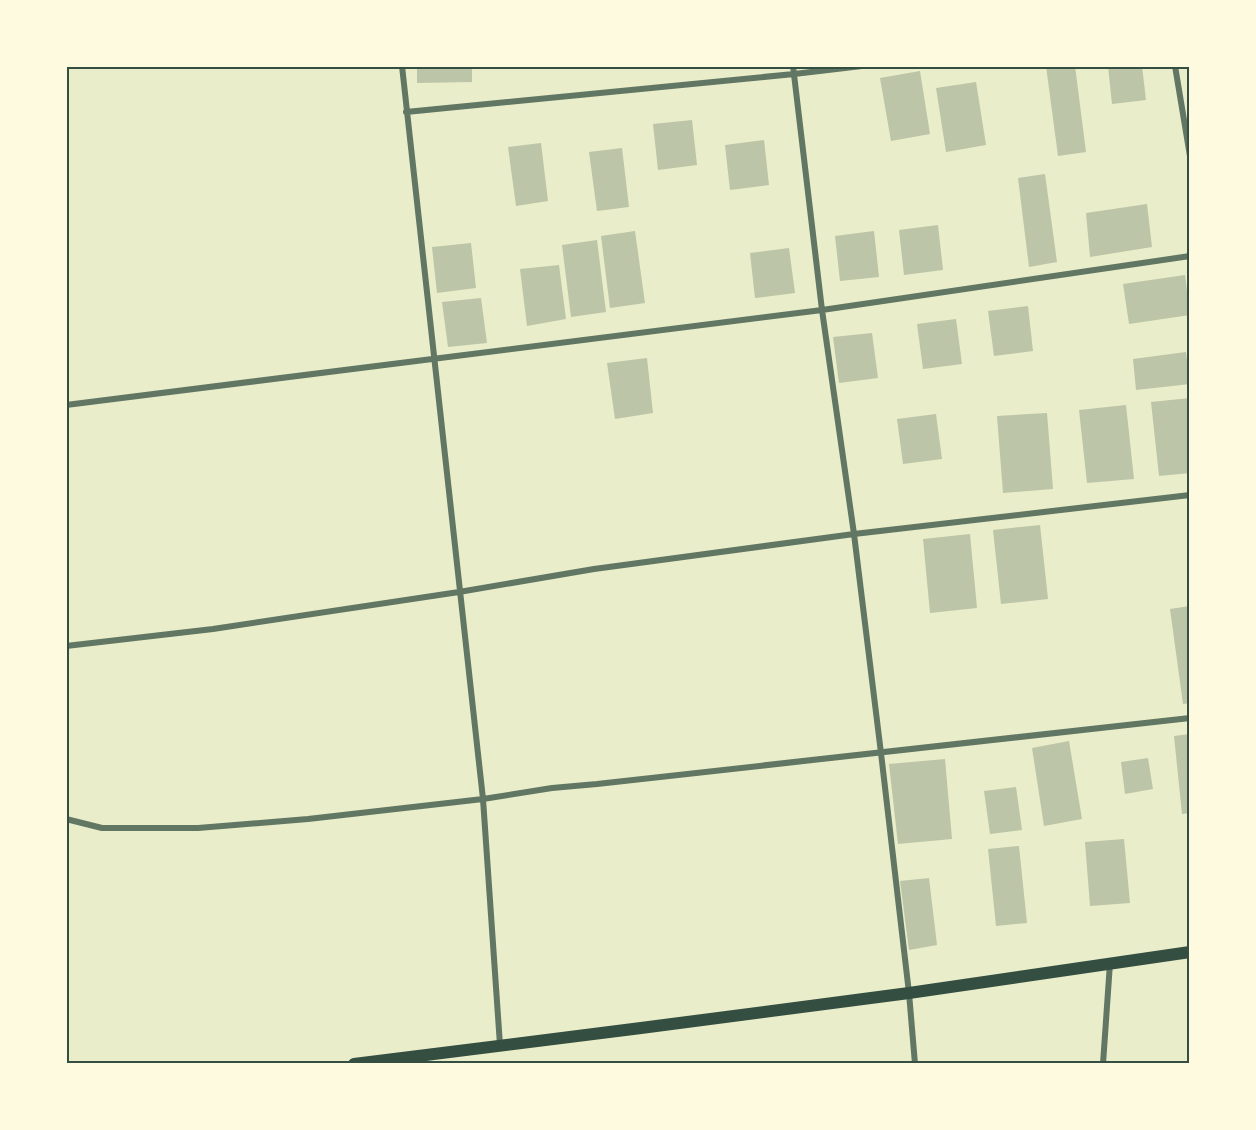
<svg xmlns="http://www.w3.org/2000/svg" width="1256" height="1130" viewBox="0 0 1256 1130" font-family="'Golos Text',sans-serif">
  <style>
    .building { fill: #bcc5a7 }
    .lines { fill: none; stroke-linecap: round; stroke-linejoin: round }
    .minor { stroke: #617663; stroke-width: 6 }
    .secondary { stroke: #344e41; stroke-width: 12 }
    .neatline { fill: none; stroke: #344e41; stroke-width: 2 }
  </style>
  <rect width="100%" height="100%" fill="#e9edc9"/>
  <path class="building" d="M417,66h55v16l-55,1z
    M1046,66h29l11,86 -28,4z
    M1108,66h34l4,34 -34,4z
    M920,71l10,63 -39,7 -11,-63z
    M976,82l10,63 -40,7 -10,-64z
    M692,120l5,45 -39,5 -5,-46z
    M764,140l5,45 -39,5 -5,-45z
    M541,143l7,58 -32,5 -8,-59z
    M622,148l7,59 -32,4 -8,-59z
    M1045,174l12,88 -28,5 -11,-89z
    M1147,204l5,43 -62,10 -4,-44z
    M938,225l5,45 -39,5 -5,-45z
    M635,231l10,72 -35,5 -9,-72z
    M874,231l5,46 -39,4 -5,-45z
    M597,240l9,72 -35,5 -9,-72z
    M471,243l5,45 -39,5 -5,-46z
    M789,248l6,45 -40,5 -5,-45z
    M559,265l7,54 -39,7 -7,-57z
    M1185,275l5,40 -61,9 -6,-40z
    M481,298l6,45 -39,4 -6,-45z
    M1028,306l5,45 -39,5 -6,-45z
    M956,319l6,45 -39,5 -6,-45z
    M872,333l6,45 -39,5 -6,-46z
    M1186,352l4,32 -54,6 -3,-31z
    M647,358l6,55 -38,6 -8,-56z
    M1190,398v75l-31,3 -8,-74z
    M1126,405l8,74 -47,4 -8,-73z
    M1047,413l6,76 -50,4 -6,-77z
    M936,414l6,45 -39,5 -6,-45z
    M1040,525l8,74 -47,5 -8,-74z
    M970,534l7,74 -47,5 -7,-74z
    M1190,606v97l-7,1 -13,-95z
    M1190,734v79l-8,1 -8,-78z
    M1069,741l13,78 -38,7 -12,-78z
    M1148,758l5,31 -28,5 -4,-32z
    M945,759l7,80 -54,5 -9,-80z
    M1016,787l6,43 -32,4 -6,-43z
    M1124,839l6,64 -40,3 -5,-64z
    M1019,846l8,77 -31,3 -8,-77z
    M929,878l8,67 -28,5 -9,-69z"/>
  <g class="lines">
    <path class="minor" d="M402,66l81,733 17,246
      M793,66l29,244 32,224 27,219 28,240 6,71
      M1175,66l15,90
      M406,112l388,-38 68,-8
      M66,405l756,-95 368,-54
      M66,646l147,-17 246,-37 135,-23 260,-35 336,-39
      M66,819l36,9h96l110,-9 175,-20 69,-11 45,-4 593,-66
      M1103,1064l7,-101"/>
    <path class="secondary" d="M354,1064l287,-36 268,-35 281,-41"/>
  </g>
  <rect width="1256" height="1130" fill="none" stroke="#fefae0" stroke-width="135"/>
  <rect x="68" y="68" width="1120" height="994" class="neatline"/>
</svg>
